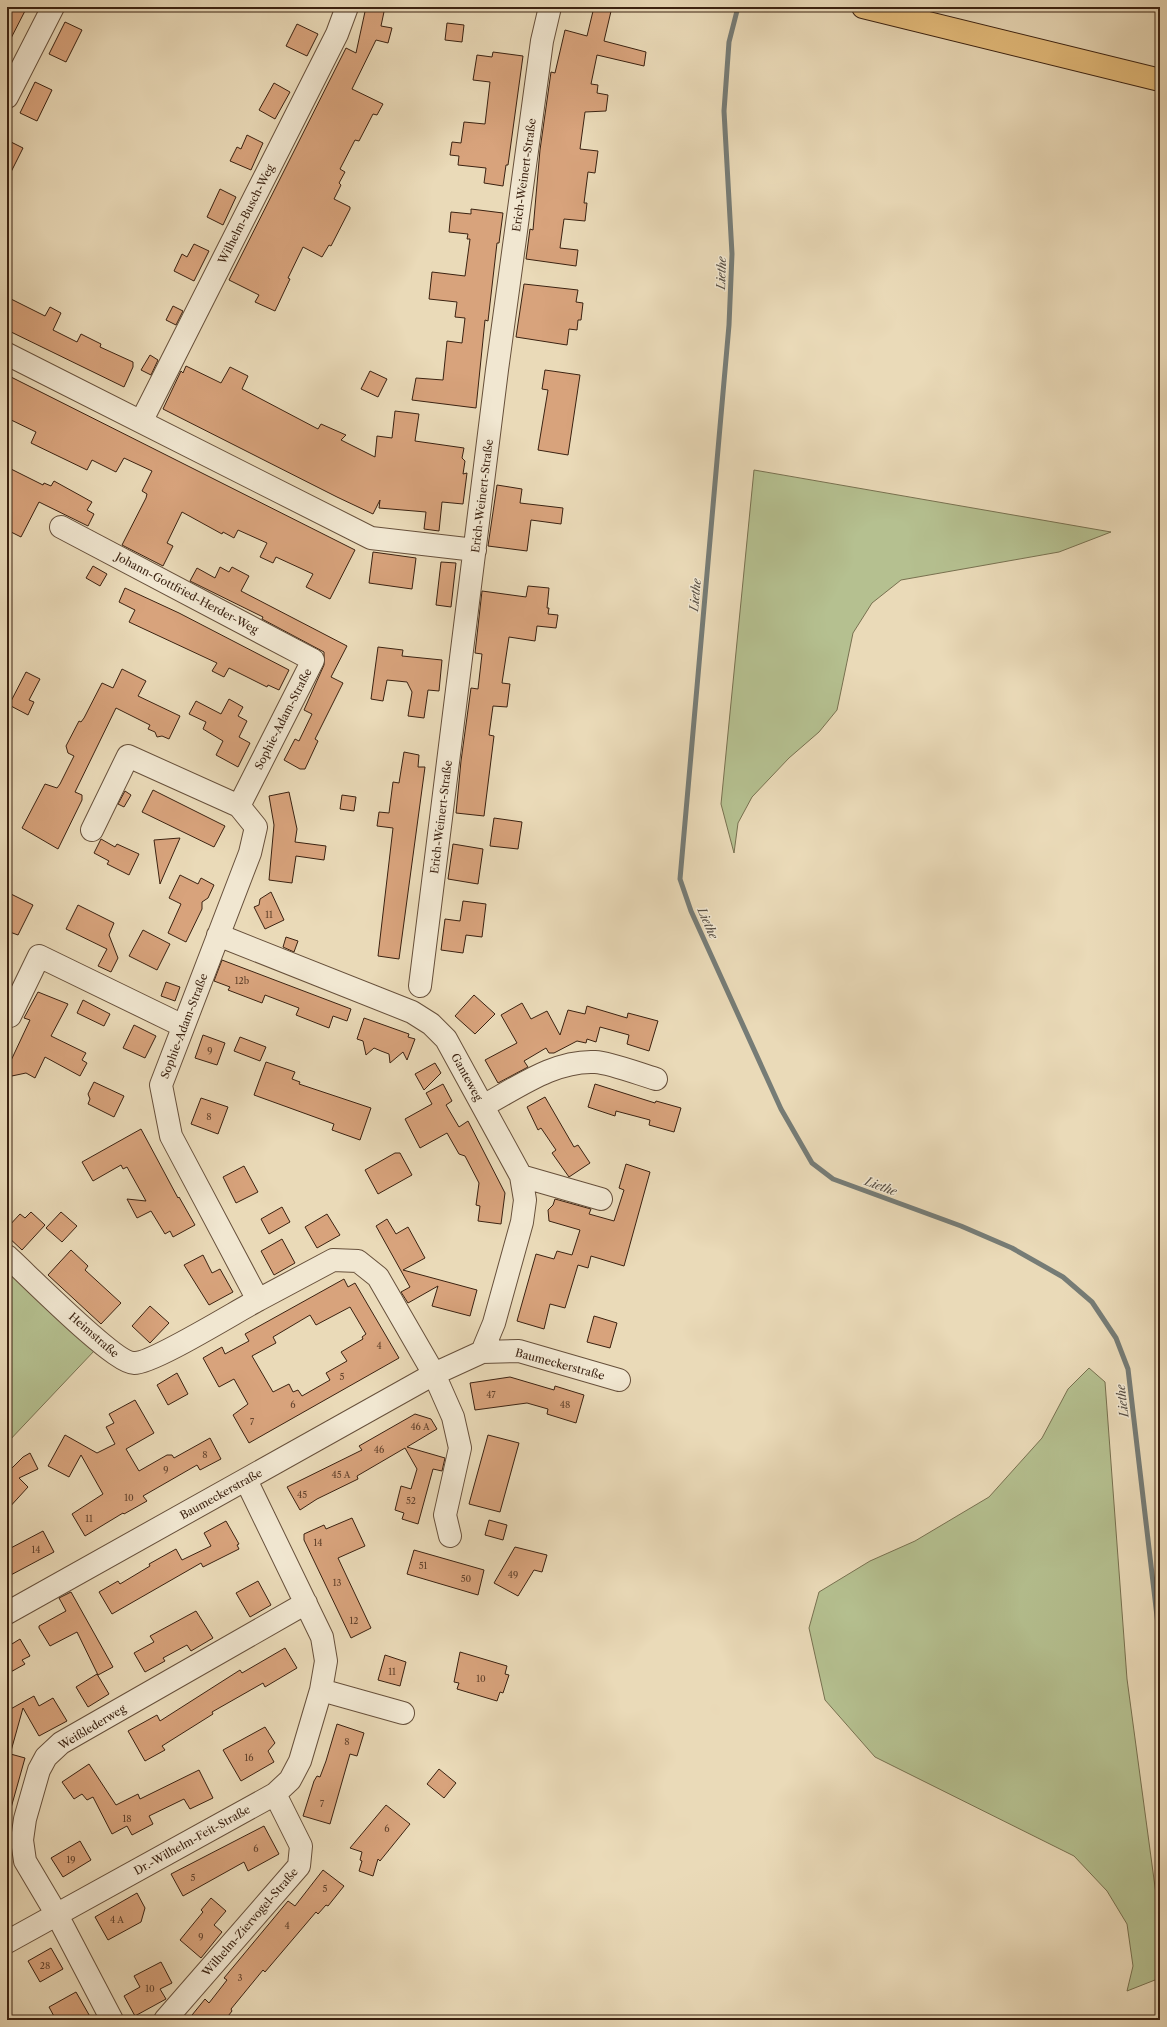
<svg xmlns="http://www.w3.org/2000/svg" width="1167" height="2027" viewBox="0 0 1167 2027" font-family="'Libre Caslon Text',serif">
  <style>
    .green { fill: #b5c090; stroke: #787150 }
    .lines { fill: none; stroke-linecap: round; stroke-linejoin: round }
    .stream { stroke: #767c76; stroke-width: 5 }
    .building { fill: #d8a37c; stroke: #3b2211; fill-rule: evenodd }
    .minor-casing { stroke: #67503b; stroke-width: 24 }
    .major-casing { stroke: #3b2211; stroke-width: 24 }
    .minor { stroke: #f1e7d1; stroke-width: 22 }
    .major { stroke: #e5bd7c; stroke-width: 22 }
    .labels { text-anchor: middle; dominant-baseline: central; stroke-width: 3; stroke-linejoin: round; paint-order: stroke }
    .number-label { font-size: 9px; fill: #62422c }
    .street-label { font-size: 11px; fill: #3b2211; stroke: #f1e7d1 }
    .water-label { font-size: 12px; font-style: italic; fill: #584f44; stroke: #f1e7d1 }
  </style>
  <rect width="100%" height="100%" fill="#eadab8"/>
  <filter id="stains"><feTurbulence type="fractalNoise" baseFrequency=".005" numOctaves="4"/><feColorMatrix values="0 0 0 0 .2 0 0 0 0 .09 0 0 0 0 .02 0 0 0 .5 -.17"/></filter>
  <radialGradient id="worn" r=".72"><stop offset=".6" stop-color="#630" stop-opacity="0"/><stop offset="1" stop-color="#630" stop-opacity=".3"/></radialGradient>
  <path class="green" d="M754,470l357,62 -52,20 -158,28 -29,23 -19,30 -16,77 -18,22 -30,26 -37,39 -14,26 -4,30 -13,-49z
    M7,1267l88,83 -88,93z
    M1089,1368l16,14 22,297 33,245v54l-33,13 6,-25 -6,-42 -20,-33 -33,-35 -199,-99 -50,-57 -16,-72 10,-36 51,-31 45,-20 74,-44 53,-59 26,-49z"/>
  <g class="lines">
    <path class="stream" d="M738,7l-9,35 -5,69 8,143 -3,71 -49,554 11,32 90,198 31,54 21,16 128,47 51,22 51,29 29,25 24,36 12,31 32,273"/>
  </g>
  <path class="building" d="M7,7h20l-20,39z
    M366,7h19l-4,19 11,2 -4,15 -12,-3 -24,49 31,15 -6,11 -4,-1 -14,27 -4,-1 -15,29 5,3 -6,11 2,2 -7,14 16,8v2l-19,37 -2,-1 -7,12 -19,-10 -15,31 2,1 -15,32 -20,-9 4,-7 -30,-15 117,-232 10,5z
    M594,7h18l-8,34 42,11 -2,14 -47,-11 -6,29 7,1 -1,8 11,2 -2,16 -21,1 -5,37 18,2 -3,22 -7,-1 -4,31h3l-2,18 -21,-2 -4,29 18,2 -2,16 -50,-7 4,-30 3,1 7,-80 11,-78 4,1 10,-43 22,6z
    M65,22l17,8 -16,32 -17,-8z
    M447,23l17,2 -2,17 -17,-2z
    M297,24l21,10 -11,22 -21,-10z
    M493,52l30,4 -15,109h-2l-3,21 -19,-3 2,-15 -28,-3 1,-9 -9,-1 2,-13 9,1 3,-21 21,2 5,-42 -17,-2 4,-25 15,2z
    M35,82l17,8 -15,31 -17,-8z
    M274,83l16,9 -15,27 -16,-9z
    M247,135l16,8 -12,27 -21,-9 7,-14 4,2z
    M7,140l16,8 -16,32z
    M220,189l16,8 -13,28 -16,-8z
    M471,209l32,4 -4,30h-2l-9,78 -3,-1 -9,88 -64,-8 4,-22 27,2 4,-39 15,2 3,-25 -10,-1 2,-15 -28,-3 3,-27 33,4 5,-37h-3l1,-5 -19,-2 2,-20 20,2z
    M194,244l15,7 -15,30 -20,-10 8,-17 5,3z
    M524,284l54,6 -2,12 7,1 -2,17h-3l-1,10 -8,-1 -2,16 -51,-8z
    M7,297l38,19 5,-9 11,6 -8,17 24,12 4,-8 20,10 -1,3 33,15v5l-9,20 -117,-57z
    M173,306l10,5 -7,14 -10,-5z
    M150,355l8,5 -7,15 -10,-5z
    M186,366l35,17 9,-16 18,9 -6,13 76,40 3,-5 25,11 -5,5 34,17 2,-21 15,2 3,-27 24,3 -4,27 49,7 -2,10 3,3 -2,13 4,-1 -4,31 -21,-2 -3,29 -15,-2 2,-17 -47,-4 1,-8 -7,14 -36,-17 -174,-88 18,-38 2,2z
    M545,370l35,5 -12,80 -30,-5 10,-60 -6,-1z
    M370,371l17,8 -9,18 -17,-8z
    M7,375l348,175 -25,49 -24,-12 7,-13 -37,-17 -3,6 -13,-6 7,-14 -29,-13 -4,8 -11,-6 -1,2 -40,-22 -15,31 6,3 -10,20 -41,-21 24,-47 1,-4 -5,-3 10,-20 -28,-13 -8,14 -24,-12 -5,10 -56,-27 5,-11 -29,-14z
    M7,467l36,18 1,-2 7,3 3,-5 38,21 -5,8 7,4 -6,12 -49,-24 -18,35 -14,-7z
    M497,485l25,4 -2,14 43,5 -2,16 -30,-4 -4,31 -39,-5z
    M373,552l43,6 -4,31 -43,-6z
    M441,562l15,1 -5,44 -15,-2z
    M93,566l14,8 -7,12 -14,-8z
    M220,567l9,5 3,-5 17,9 -8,15 106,55 -16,31 12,6 -28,56 3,2 -13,28h-5l-16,-9 11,-21 4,2 13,-27 -8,-4 20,-45v-13l-62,-33 1,-2 -73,-36 7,-13 18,10z
    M528,586l21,2 -2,20h2l-1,6 10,1 -2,13 -19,-2 -2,15 -26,-4 -7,46 8,1 -3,23 -14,-1 -4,29 5,1 -10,80 -28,-3 5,-52 10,-73 7,1 4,-35 -7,-1 7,-62 44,6z
    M125,588l54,25 110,57 -10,20 -11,-5 -1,2 -38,-19 -5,9 -12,-6 5,-8 -88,-41 6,-12 -16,-8z
    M378,647l25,3 -1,6 40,4 -3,31 -11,-1 -4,28 -16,-2 4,-24 -5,-10 -20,-2 -4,21 -12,-2z
    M122,669l24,12 -8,15 42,20 -11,23 -7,-3 -5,1 -2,-5 -7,-3 2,-4 -34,-17 -41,84 7,3v5l-24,49 -36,-21 23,-44 12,4 3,-4 14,-28 -6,-3 -2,-7 13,-25 2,1 3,-4 18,-35 11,5z
    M26,672l14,7 -11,21 5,2 -6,13 -19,-10z
    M229,699l14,8 -5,9 9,5 -8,16 11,6 -12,24 -22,-12 7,-14 -20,-12 3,-7 -17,-8 7,-13 25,13z
    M404,752l15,3 -1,12h7l-26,192 -21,-3 15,-128 -16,-2 2,-14 10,1 4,-31 6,1z
    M153,790l72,36 -11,21 -72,-35z
    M125,791l6,4 -7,12 -6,-3z
    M289,792l8,37 -2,13 31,4 -2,14 -28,-4 -4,27 -23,-3 5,-55 -5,-29z
    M342,795l14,2 -2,14 -14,-2z
    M494,818l28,4 -4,27 -28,-3z
    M180,838l-20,46 -6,-44z
    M101,839l14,8 2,-3 22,10 -10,21 -22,-11 2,-3 -15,-8z
    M453,844l30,5 -5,35 -30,-5z
    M180,875l18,9 3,-6 13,7 -6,13 -6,4v7l-16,33 -18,-9 13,-29 -12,-6z
    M7,892l26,13 -15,30 -11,-4z
    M271,892l13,28 -19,9 -11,-22 5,-2 1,-6z
    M463,901l23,3 -4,33 -16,-2 -3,18 -22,-3 4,-31 15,2z
    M78,905l36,18 -5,12 9,23 -7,14 -13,-6 9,-17 -41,-20z
    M143,930l27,14 -13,26 -28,-14z
    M286,937l12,4 -4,11 -11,-5z
    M222,960l129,49 -4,12 -14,-5 -4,12 -33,-13 3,-7 -34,-13 -3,8 -34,-13 2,-3 -16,-6z
    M166,982l14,5 -5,14 -14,-5z
    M38,992l30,12 -17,32 35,17 -4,7 5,3 -7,13 -35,-19 -10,21 -9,-5 -19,4v-8l23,-49 -6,-2z
    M474,995l21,19 -20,20 -20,-18z
    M83,1000l27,14 -6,12 -27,-13z
    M522,1003l9,16 16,-8 13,24 8,-25 17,4 2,-8 40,12 1,-5 30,8 -9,30 -22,-7 2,-9 -29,-8 -4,15 -9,-3 -1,4 -9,-2 -23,12h-5l-3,-5 -22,13 4,6 -30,16 -13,-23 32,-17 -16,-28z
    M364,1018l45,16 -1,3 7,2 -8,21 -4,-8 -13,11 -1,-9 -8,-3 -7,-3 -8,7 -3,-14 -6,-2z
    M134,1025l22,11 -11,22 -22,-10z
    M203,1035l22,8 -8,22 -22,-7z
    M240,1037l26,10 -6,14 -26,-10z
    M266,1062l29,10 -3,7 8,3 -1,2 72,24 -11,32 -28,-10 2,-6 -80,-29z
    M435,1063l6,10 -17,17 -9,-16z
    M94,1082l30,14 -10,21 -26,-13 2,-5 -2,-5z
    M443,1084l9,17 -6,4 13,22 9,-6 37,72 -4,31 -23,-3 2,-15 -4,-1 3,-22 -14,-27 -6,-2 -12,-21 -27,15 -15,-29 27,-15 -6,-11z
    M595,1084l60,19 1,-2 25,7 -7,24 -25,-7 1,-5 -34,-9 -1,5 -27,-9z
    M545,1097l29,50 4,-2 12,18 -21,14 -17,-24 4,-3 -15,-22 -3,2 -11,-23z
    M201,1098l27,9 -10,27 -27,-10z
    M141,1129l37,69 1,-1 16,28 -22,12 -3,-6 -5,3 -14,-23 -14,7 -10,-19 19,2 -19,-34 -4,2 -2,-4 -28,16 -11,-19z
    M395,1153h5l12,22 -34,19 -13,-24z
    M626,1164l24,8 -26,94 -33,-10 -3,12 -10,-3 -13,43 -15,-4 -6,25 -27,-8 19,-67 18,5 3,-8 15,4 8,-25 -31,-9 -1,-11 5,-5 2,-6 36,10 -2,5 25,7 10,-31 -5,-2z
    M244,1166l14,26 -22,11 -13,-26z
    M282,1207l8,15 -21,12 -8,-15z
    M31,1212l14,13 -23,25 -15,-14v-8l13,-14 5,4z
    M61,1212l16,14 -15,16 -16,-14z
    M327,1214l13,21 -23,13 -12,-21z
    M387,1219l9,15 12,-7 17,31 -22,12 74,20 -7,26 -38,-10 6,-20 -30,17 -7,-11 9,-5 -34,-61z
    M282,1239l13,24 -21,12 -13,-24z
    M71,1250l17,16 -3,4 36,33 -20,21 -53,-49z
    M203,1255l9,18 8,-4 13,23 -24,13 -25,-40z
    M344,1279l4,8 7,-4 44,75 -150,85 -16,-28 15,-11 -14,-25 -15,8 -16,-29 19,-11 3,7 24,-13 -4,-7zM350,1307l16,27 -4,3 1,2 -22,13 6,9 -21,12 4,7 -28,16 -4,-6 -5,2 -4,-8 -16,8 -21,-36 24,-13 -3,-6 37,-22 6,10z
    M150,1306l19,17 -19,20 -18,-17z
    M594,1316l23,7 -7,25 -23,-6z
    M177,1373l11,21 -20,11 -11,-20z
    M510,1377l44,13 1,-4 29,9 -8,28 -29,-9 1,-5 -21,-6 -52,7 -5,-27z
    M135,1400l19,33 -28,16 13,22 28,-16h5l2,3 36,-20 11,21 -21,11 -3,-5 -54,31 4,5 -23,13 -1,-1 -38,23 -13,-22 31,-20 -22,-39 -12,22 -21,-11 17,-31 32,18 18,-9 -9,-17 8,-4 -5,-9z
    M415,1414l16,5 6,10 -30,18 38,11 -3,13 -9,-2 -15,55 -16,-5 2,-6 -9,-3 6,-24 10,3 6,-20 -12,-21 -48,28 1,3 -41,20 -17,11 -13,-23 75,-37 -3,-4z
    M488,1435l31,8 -19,69 -31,-8z
    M30,1453l8,16 -19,9 9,9 -21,23v-43l3,3 13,-13z
    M352,1518l13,28 -27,12 33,70 -20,10 -47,-98v-6l20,-9 2,4z
    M489,1520l18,5 -4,15 -18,-5z
    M226,1521l13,23 -2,1 2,4 -36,18 -2,-4 -89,51 -13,-22 19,-11 2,3 30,-18 -1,-2 27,-15 6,11 29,-14 -7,-13z
    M43,1531l11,21 -47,25v-27z
    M515,1547l32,8 -5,17 -8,-2 -16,26 -24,-13z
    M414,1550l70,20 -6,25 -71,-21z
    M258,1581l13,24 -21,12 -14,-24z
    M71,1592l42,75 -15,8 -21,-43 -27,14 -11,-18v-2l27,-15 -7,-13z
    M196,1611l17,27 -22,13 -4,-6 -24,13 2,3 -20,11 -11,-19 20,-11 -4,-6z
    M20,1639l10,17 -8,4 3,4 -18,10v-27z
    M285,1648l12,20 -32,19 -2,-4 -51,29 1,2 -51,32 3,4 -20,11 -17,-30 29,-16 3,6 80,-51 2,3z
    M460,1652l47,14 -2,8 4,1 -6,18 -3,-1 -3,9 -40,-12 2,-6 -5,-1z
    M385,1655l21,7 -6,24 -22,-6z
    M97,1674l12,20 -21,13 -12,-20z
    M34,1696l5,10 14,-8 14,23 -28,15 -16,-28 -12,43h-4v-40z
    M337,1724l27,9 -7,23 -7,-2 -20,70 -27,-8 11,-35 3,-5 3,1 6,-16z
    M265,1727l10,16 -7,8 6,11 -33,19 -18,-31z
    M7,1753l18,5 -14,50h-4z
    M89,1764l27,41 22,-11 2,5 59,-29 14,28 -23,11 -6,-10 -35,17 4,8 -21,11 -5,-9 -15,8 -19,-37 -6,3 -5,-6 -8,5 -12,-17z
    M439,1769l17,14 -12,15 -17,-14z
    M386,1805l24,19 -30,37 -2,-2 -5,17 -14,-5 3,-10 -2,-1 2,-8 -12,-4z
    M264,1826l15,28 -31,17 -4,-9 -61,34 -12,-22z
    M80,1841l11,19 -28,17 -12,-19z
    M323,1870l21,16 -16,20 -2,-1 -8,9 -2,-2 -51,60 -2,-2 -32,39 1,2 -7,9h-37l17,-21 4,4 18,-23 -3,-2 64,-77 7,5z
    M137,1893l8,15 -4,14 -33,18 -13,-23z
    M211,1898l15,13 -12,14 8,7 -21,26 -21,-18 23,-28 -2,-2z
    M51,1948l12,21 -23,13 -12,-21z
    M161,1962l11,21 -12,6 6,10 -31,17 -11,-20 16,-9 -6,-11z
    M76,1992l16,28h-36l-7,-13z"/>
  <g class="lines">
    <g class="minor-casing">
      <path id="minor" d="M7,97l46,-90
        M7,354l364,184 104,12
        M142,420l195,-386 10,-27
        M61,527l252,133 -74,146 17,21 -6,26 -89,232 10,51 87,164 75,-40 25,1 20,16 56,97 19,43 7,31 -15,67 5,21
        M92,830l36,-74 111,50
        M218,935l194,77 19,12 15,15 75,137 4,24 -3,22 -28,101 -12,29
        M420,986l77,-616 45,-329 8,-34
        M10,1016l29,-60 144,70
        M483,1106c34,-18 71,-46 112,-44 16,1 44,12 61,17
        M521,1176l80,23
        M7,1256c20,18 107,107 127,107 18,1 103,-52 124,-63
        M7,1613l427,-239 48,-22 37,-1 100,29
        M321,1690l82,23
        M7,1942l268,-148 15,-14 10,-19 21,-71 5,-29 -4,-24 -76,-157
        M112,2020l-55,-105 -32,-54 -3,-21 3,-21 14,-49 7,-13 15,-14 245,-140
        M165,2020l134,-154 2,-20 -26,-52"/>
    </g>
    <g class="major-casing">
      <path id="major" d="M863,7l297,73"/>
    </g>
    <use href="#minor" class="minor"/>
    <use href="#major" class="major"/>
  </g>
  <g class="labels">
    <g class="number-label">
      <text x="269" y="914">11</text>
      <text x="242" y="980">12b</text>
      <text x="210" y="1050">9</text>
      <text x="209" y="1116">8</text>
      <text x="379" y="1345">4</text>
      <text x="342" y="1376">5</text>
      <text x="491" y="1394">47</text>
      <text x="293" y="1404">6</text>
      <text x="565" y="1404">48</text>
      <text x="252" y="1421">7</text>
      <text x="420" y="1426">46 A</text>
      <text x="379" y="1449">46</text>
      <text x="205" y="1454">8</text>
      <text x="166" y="1469">9</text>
      <text x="341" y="1474">45 A</text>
      <text x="302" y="1494">45</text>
      <text x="129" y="1497">10</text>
      <text x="411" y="1500">52</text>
      <text x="89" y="1518">11</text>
      <text x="318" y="1542">14</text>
      <text x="36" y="1549">14</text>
      <text x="423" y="1565">51</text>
      <text x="513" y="1574">49</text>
      <text x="466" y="1578">50</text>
      <text x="337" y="1582">13</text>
      <text x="354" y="1620">12</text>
      <text x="392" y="1671">11</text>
      <text x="481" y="1678">10</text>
      <text x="347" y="1741">8</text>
      <text x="249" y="1757">16</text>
      <text x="322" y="1803">7</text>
      <text x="127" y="1818">18</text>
      <text x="387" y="1828">6</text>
      <text x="256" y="1848">6</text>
      <text x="71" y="1859">19</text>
      <text x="193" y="1877">5</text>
      <text x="325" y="1888">5</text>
      <text x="117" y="1919">4 A</text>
      <text x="287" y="1925">4</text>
      <text x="201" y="1936">9</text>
      <text x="45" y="1965">28</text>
      <text x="240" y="1977">3</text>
      <text x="150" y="1988">10</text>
    </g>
    <g class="street-label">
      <text transform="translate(524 175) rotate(-82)">Erich-Weinert-Straße</text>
      <text transform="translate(246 214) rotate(-63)">Wilhelm-Busch-Weg</text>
      <text transform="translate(482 496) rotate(-83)">Erich-Weinert-Straße</text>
      <text transform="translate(187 593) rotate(28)">Johann-Gottfried-Herder-Weg</text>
      <text transform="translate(283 719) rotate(-63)">Sophie-Adam-Straße</text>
      <text transform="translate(441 817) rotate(-83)">Erich-Weinert-Straße</text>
      <text transform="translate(184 1026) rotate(-69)">Sophie-Adam-Straße</text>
      <text transform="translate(467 1077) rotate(61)">Ganteweg</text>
      <text transform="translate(94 1335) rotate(41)">Heimstraße</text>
      <text transform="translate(560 1364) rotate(15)">Baumeckerstraße</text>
      <text transform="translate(221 1494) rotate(-29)">Baumeckerstraße</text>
      <text transform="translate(92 1727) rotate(-31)">Weißlederweg</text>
      <text transform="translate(192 1840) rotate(-29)">Dr.-Wilhelm-Feit-Straße</text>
      <text transform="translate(250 1922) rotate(-49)">Wilhelm-Ziervogel-Straße</text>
    </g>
    <g class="water-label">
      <text transform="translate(721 273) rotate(-88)">Liethe</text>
      <text transform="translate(695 595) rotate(-85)">Liethe</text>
      <text transform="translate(708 923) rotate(66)">Liethe</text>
      <text transform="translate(881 1186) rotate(20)">Liethe</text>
      <text transform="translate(1122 1401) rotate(-97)">Liethe</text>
    </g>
  </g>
  <rect width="1167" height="2027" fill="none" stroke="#eadab8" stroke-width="24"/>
  <rect x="8" y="8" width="1151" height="2011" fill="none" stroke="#3b2211" stroke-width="2"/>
  <rect x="12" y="12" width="1143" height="2003" fill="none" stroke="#3b2211"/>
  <rect width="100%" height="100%" filter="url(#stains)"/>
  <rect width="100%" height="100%" fill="url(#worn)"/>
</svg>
